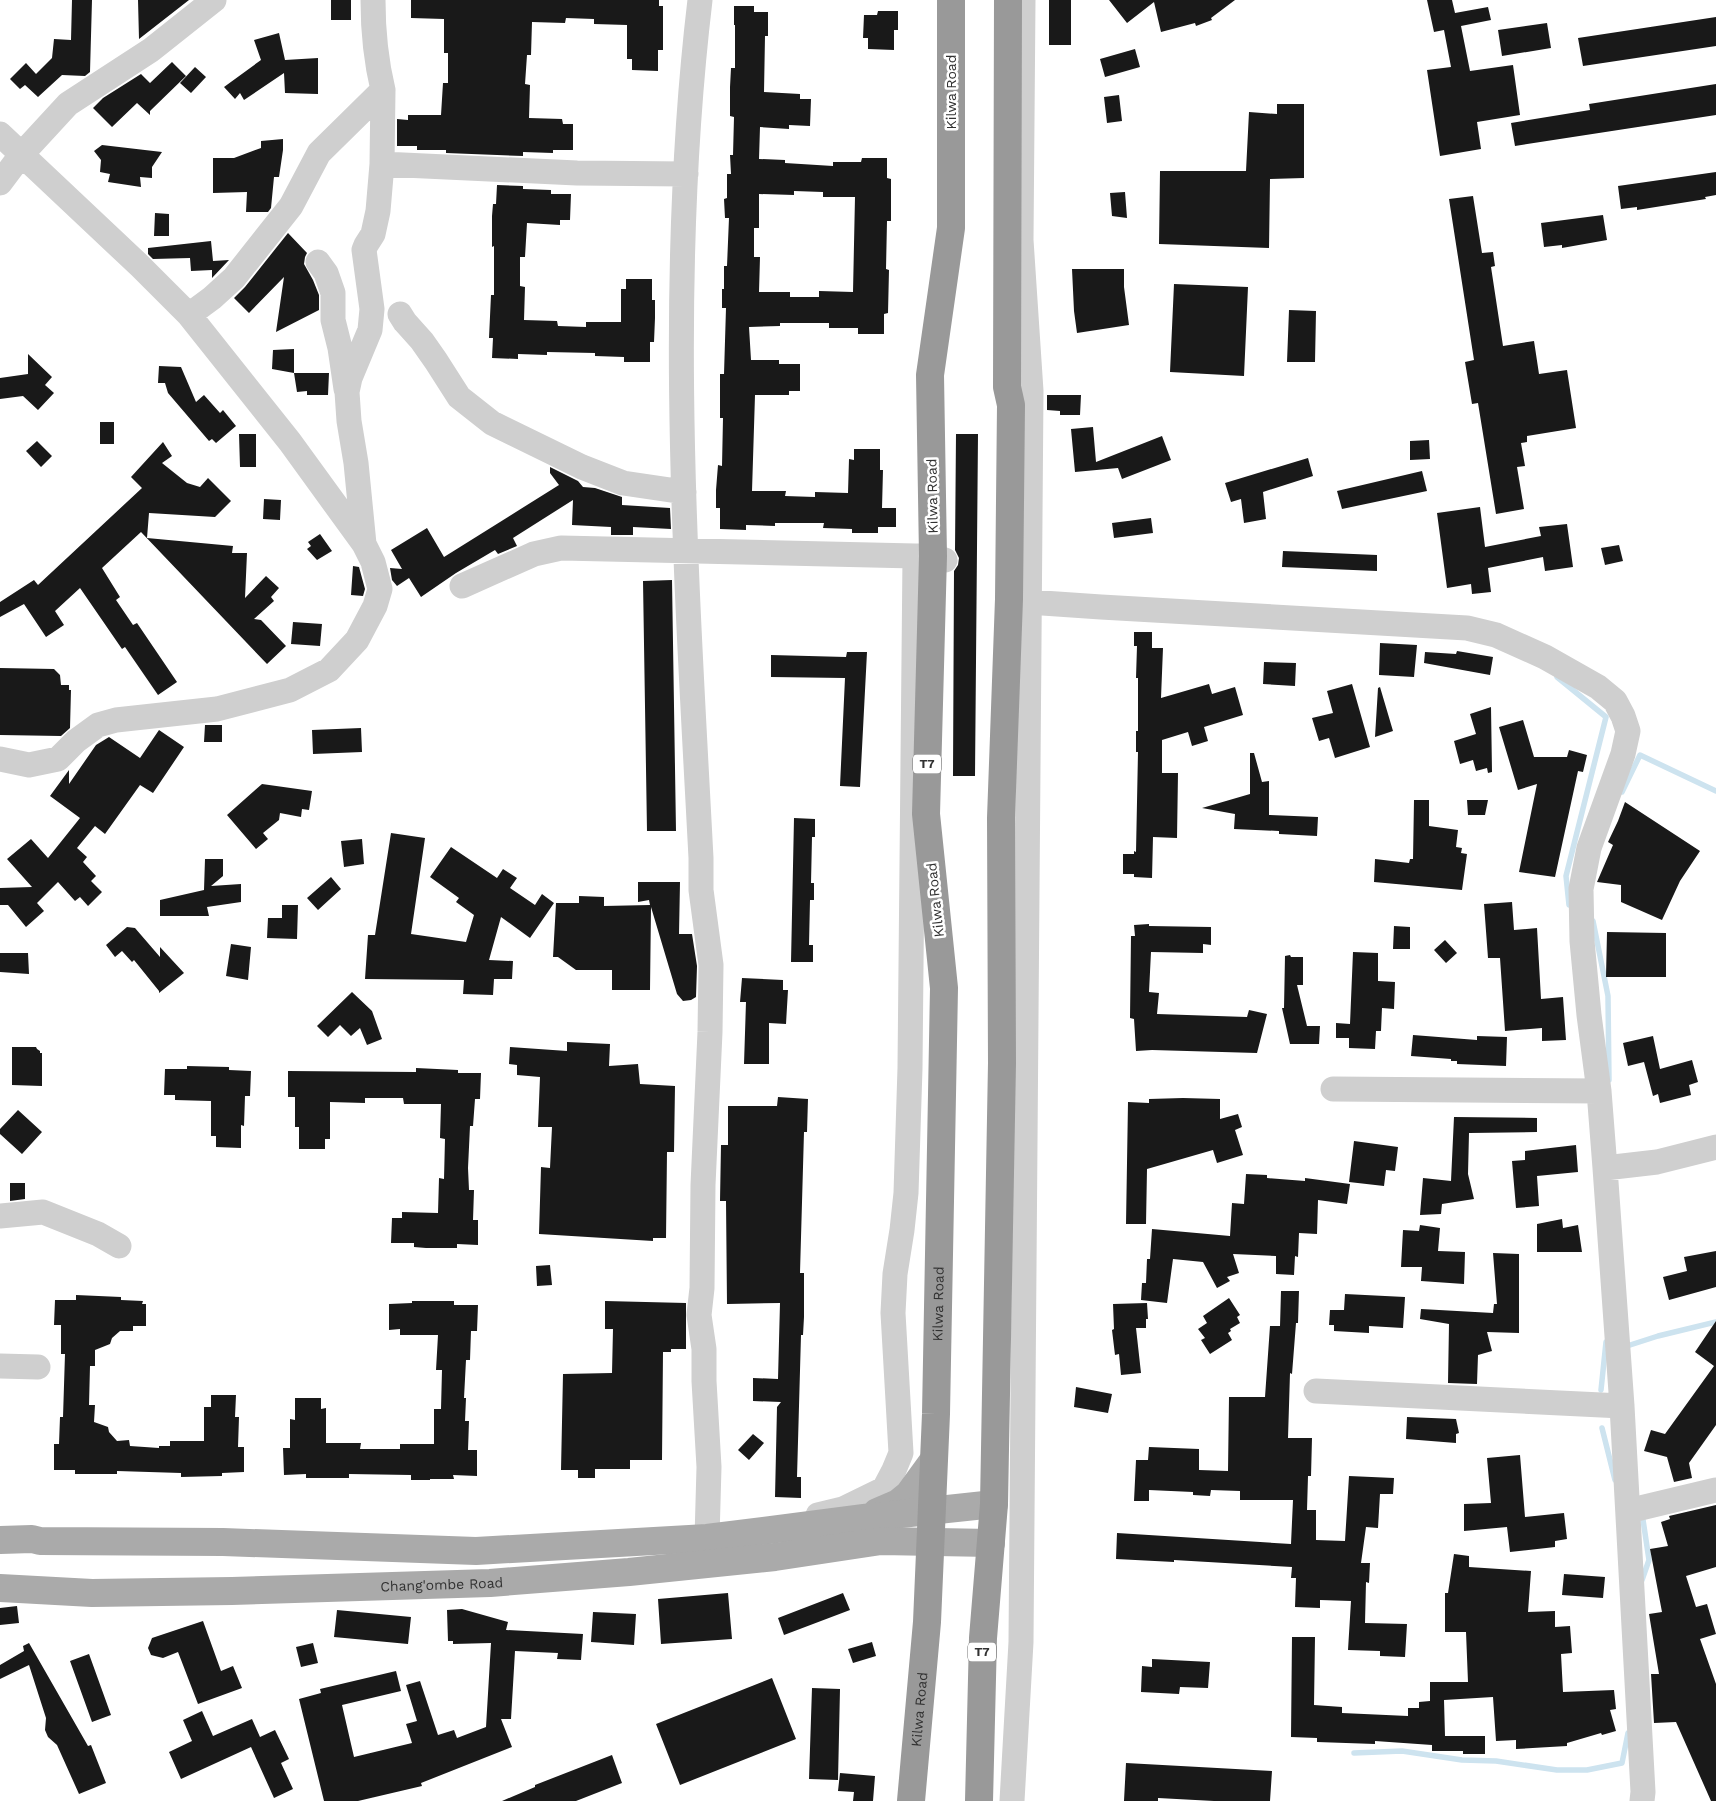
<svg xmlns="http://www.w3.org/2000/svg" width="1716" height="1801" viewBox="0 0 1716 1801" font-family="'Work Sans',sans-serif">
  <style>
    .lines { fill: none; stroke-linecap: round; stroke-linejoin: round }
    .stream { stroke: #cde3ef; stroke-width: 5.5 }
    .building { fill: #191919; fill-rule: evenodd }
    .minor { stroke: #cfcfcf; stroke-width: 25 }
    .major { stroke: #aaa; stroke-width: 28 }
    .highway { stroke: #999; stroke-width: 28 }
    .labels { text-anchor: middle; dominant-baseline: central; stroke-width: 5; stroke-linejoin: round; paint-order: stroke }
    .shield { fill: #fff; stroke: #707070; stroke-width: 1 }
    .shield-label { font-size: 12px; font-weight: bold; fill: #323232 }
    .street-label { font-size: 14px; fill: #323232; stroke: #fff }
  </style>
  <rect width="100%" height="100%" fill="#fff"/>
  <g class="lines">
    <path class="stream" d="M1557,677l49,40 -40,159 3,29
      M1622,792l18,-37 76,36
      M1593,921l15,75 1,84
      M1627,1346l31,-10 58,-14
      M1601,1390l5,-48
      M1602,1428l13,52
      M1642,1580l7,-20 -7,-47
      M1354,1753l48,-2 60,9 34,1 61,9h30l35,-7 6,-30"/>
  </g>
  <path class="building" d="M72,0h20l-2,72 -5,4 -23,-1 -24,22 -13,-12 -5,4 -10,-10 16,-16 10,11 16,-16 2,-19 17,1z
    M138,0h51l-50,39z
    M331,0h20v20h-20z
    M411,0h248v6h4v44h-5v21l-26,-1v-11h-5v-34l-33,-1v-5l-28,-1 -1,5 -33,-1 -1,33h-4l-2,29 5,1 -1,33 33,1 1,5h10v26h-20v3l-30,-1v4l-77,-3v-3h-29v-4h-20v-27l11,1v-5h33l2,-32h5v-30h-4v-34l-33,-1z
    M1049,0h22v45h-22z
    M1109,0h126l-24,18 1,2 -16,6 -1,-3 -34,9 -7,-30 -27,21z
    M1427,0h25l3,13 33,-6 3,13 -30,6 9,45 43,-6 7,50 -43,7 4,27 -41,7 -13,-86 24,-3 -7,-37 -10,2z
    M734,6h20v6h14v24h-3l-1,56 36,2v5h11l-1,27 -21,-1v4l-29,-2 -1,32 26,1v3l48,3v-4h28l1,-4h25v20l4,1v42h-4l-1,48 3,1 -1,43 -4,1v20h-26v-6h-29v-5h-49v3l-31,1 2,33h28v4h21v27h-11v4h-34l-3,96h34l-1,5 30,1v-5l33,1 1,-34 5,1v-11h26v21h3l-1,38h14v19h-18v6h-26v-4l-29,-1 1,-5h-49v3l-29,-1v5l-26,-1v-21h-4v-18l2,-25 4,1 1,-48h-3v-44h4l2,-66h-4v-19h2v-23h3l2,-48h-4l-1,-19 3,-1v-24h4l-1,-19h3l1,-38 -4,-1v-29l1,-19h4v-43h-1zM794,191l29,1v5h32l-2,95 -34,-1v6h-29v-5h-31l1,-35h-6v-29h5v-34l35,1z
    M878,11h20v19h-4v20l-26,-1v-11h-5l1,-23h13z
    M1716,17v29l-133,20 -5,-28z
    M1547,23l4,25 -49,8 -4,-26z
    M279,33l6,27 33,-2v36l-33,-1 -1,-20 -40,27 -4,-7 -5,6 -11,-12 37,-27 -7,-20z
    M1135,49l5,18 -35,10 -5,-18z
    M172,62l14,14 -36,35v4l-13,-12 -25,24 -19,-19 10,-10 38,-24 9,9z
    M195,67l11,10 -15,16 -11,-10z
    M1716,84v31l-201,31 -4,-23 79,-13 -1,-6z
    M1119,95l3,26 -15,2 -3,-26z
    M1277,104h27v74l-34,1 -1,69 -110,-4 1,-73h86l3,-59 28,2z
    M283,139v11l-4,27h-5l-3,31 -3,4h-22l1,-20 -34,1v-35h21l27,-10v-7z
    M102,145l60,7 -10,15v11l-12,-1 1,10 -33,-5 2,-8 -10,-2 1,-12 -7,-9z
    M1716,172v23l-11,2 1,2 -69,11v-3l-16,2 -3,-23z
    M497,185l26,1v3l28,1v4h20l-1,26h-10v5l-33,-2 -2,34h-5v29l5,1 -1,33 33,1 1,5 28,1v-5h35v-33h5v-10h26v21h3v18l-1,24h-4v20h-26v-5l-29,-1v-3l-48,-1v3l-29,-1v5l-26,-1 1,-20h-4l2,-43h3v-49l-2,1v-31l1,-12h3z
    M1125,192l2,26 -15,-2 -2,-23z
    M1473,196l9,57 11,-1 2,14 -4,1 12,79 31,-5 5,33 28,-4 9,58 -49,8v6l-6,1 4,23 -8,1 7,42 -28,5 -18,-111 -6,1 -7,-42 9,-2 -25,-161z
    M155,213l14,1v22h-15z
    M1603,215l4,25 -45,8v-3l-18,2 -3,-24z
    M288,233l19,20 -2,4 -1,7 9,16 6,15v15l-43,22 8,-55 -35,36 -15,-15 11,-11z
    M211,241l2,20 16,-1 -17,18v-8l-21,1 -1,-13 -37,1 -5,-5v-6z
    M1072,269h52v18l5,38 -52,8 -3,-22z
    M1174,284l74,3 -4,89 -74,-4z
    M1289,310l27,1 -1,51h-28z
    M294,349v24l-22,-4 1,-19z
    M28,354l24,23 -7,8 9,8 -16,17 -15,-14 -23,3v-21l28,-4z
    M159,366l22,1 15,35 8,-7 16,18 3,-3 13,16 -20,17 -4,-4 -3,2 -41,-48 -3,-10h-7z
    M294,373h35l-1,22h-21v-4l-10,1z
    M1047,395h34l-1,20h-20v-4l-13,-1z
    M100,422h14v22h-14z
    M1093,427l3,35 66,-26 9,24 -49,19 -4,-11 -43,4 -4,-43z
    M239,434h17v33h-16z
    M956,434h22l-3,342h-22l1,-205 4,-6 1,-7 -4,-8z
    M1429,440l1,19 -20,1v-19z
    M37,441l15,15 -11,11 -15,-16z
    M163,442l9,14 -10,7 25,20 13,4 8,-9 23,23 -16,16 -66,-4 -2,25 86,8 -1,7h15l-2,45 21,-22 13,12 -8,9 3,4 -20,18 7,1 25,26 -19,18 -126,-132 -39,36 18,29 -4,3 17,25 4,-2 40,59 -19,13 -33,-48 -3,2 -42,-61 -25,23 9,14 -18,12 -22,-33 -24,13v-15l34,-22 4,5 104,-97 -11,-11z
    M1308,458l5,18 -50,16 3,27 -22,4 -3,-24 -10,3 -6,-19z
    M550,467l28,14 5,6 12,1 27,9v8l48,3 1,21 -38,-2v8h-22v-8l-39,-2 1,-25 -60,38 4,8 -19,8 -3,-4 -39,23 -35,24 -12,-19 -12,8 -5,-6 -2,-12 12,1 -11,-19 36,-22 17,29 115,-72 -9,-12z
    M1422,471l5,20 -85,18 -5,-18z
    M264,499l17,1 -1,20 -17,-1z
    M1480,507l5,40 56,-11 -2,-9 28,-3 6,43 -28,4 -2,-14 -55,11 3,24 -19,2 -1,-10 -24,4 -10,-75z
    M1151,518l2,15 -39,5 -2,-15z
    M320,534l12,17 -15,9 -10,-11 4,-3 -3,-4z
    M1619,545l4,16 -18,4 -4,-17z
    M1283,551l94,4v16l-95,-4z
    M353,566l6,1 6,22 -2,7 -12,-1z
    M672,580l4,251h-29l-4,-250z
    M293,622l29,2 -2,22 -29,-2z
    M1134,632h18v16h11l-2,50 48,-14 3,10 23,-7 8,28 -39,12 4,14 -16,5 -4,-14 -26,8v33h16l-1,65 -24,-1 -1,41 -18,-1v-3h-11v-20h11v-3l2,1 2,-100h-2v-21h2v-53h-2l1,-32h-3z
    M1380,643l37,2 -3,32 -35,-2z
    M1457,651l36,6 -3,18 -66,-12 1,-11 31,2z
    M847,652h20l-7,135 -20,-1 5,-108 -74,-1v-22l75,2z
    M1264,662l32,1 -1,23 -32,-2z
    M0,668l54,1 6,6 1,10h8v5h2l-1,38 -9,8 -61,-1z
    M1352,684l18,63 -35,11 -6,-20 -10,3 -7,-23 21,-5 -6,-22z
    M1380,687l13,44 -18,6 3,-49z
    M1491,707l1,65 -4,1 -1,-5 -11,3 -3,-11 -13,4 -6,-23 22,-7 -6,-20z
    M1523,720l11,37h33l2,-7 18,5 -4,17 -5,-1 -23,106 -36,-5 18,-88 -19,6 -19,-63z
    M205,725h17v17h-18z
    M361,728l1,24 -49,2 -1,-24z
    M159,730l25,17 -31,46 -13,-8 -35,49 -10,-8 -18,22 10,9 -4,5 13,14 -5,5 11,11 -14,14 -8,-9 -5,4 -17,-19 -21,21 7,8 -18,16 -18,-22h-8v-17l32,-1 -25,-28 24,-20 17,19 32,-40 -30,-22 19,-26v14l27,-39 13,-8 31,21z
    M1250,753h4l8,29 7,-1v34l49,2 -1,19 -38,-2v-3l-45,-2 1,-15 -33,-6 48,-14z
    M262,784l50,7 -3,19 -7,-1 -1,8 -21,-4 -1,7 -16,13 5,6 -12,10 -29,-34z
    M1414,800h15v26l29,4 -2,17 6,1 -1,5 6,1 -5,36 -88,-8 1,-23 34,4 1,-4h3z
    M1467,800h21l-3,15h-17z
    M1625,802l75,49 -20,30 -18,39 -41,-18v-17l-24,-3 16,-37 -5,-3 10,-21z
    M794,818l21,1v18h-3l-1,46h3v17h-4l-1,45h4v17h-22z
    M391,833l34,5 -14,96 55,8 8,-27 -18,-13 3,-4 -29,-21 21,-30 46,31 6,-9 14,9 -7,10 25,17 7,-11 12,9 -24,35 -29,-21 -12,43 24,1 -1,18h-18l-1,16 -30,-1 1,-14 -99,-1 3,-44h7z
    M362,839l2,25 -20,3 -3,-26z
    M205,859h18v17l-12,10 30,-2v18l-34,5 2,9h-49v-16l44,-10z
    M331,877l10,12 -23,21 -11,-12z
    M638,882h42l-1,52h13l5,32 -1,31 -5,3 -8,1 -6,-7 -26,-87 -1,83h-38v-20h-36l-18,-13h-5l3,-54h23v-7l25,1v9l46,-1 -1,-5 -11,2z
    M1512,902l2,28 23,-2 4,71 22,-2 3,43 -24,1v-13l-37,3 -5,-73h-12l-4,-54z
    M282,905h16l-1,34 -30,-1 1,-20h14z
    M1149,924v2l62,1v18l-8,-1v9l-52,-1 -2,40 10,1 -2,21 90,3 2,-7 18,4 -10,39 -105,-3 -16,1 -2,-32 -4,-1 1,-82h4l-1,-11z
    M1394,926l16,1v22h-17z
    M127,927l8,1 25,29v-10l24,26 -25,20v-2l-25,-31 -2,2 -10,-11 -7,6 -9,-12z
    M1607,932l59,1v44h-60z
    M1445,940l12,13 -11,10 -12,-13z
    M231,944l20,3 -3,33 -22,-4z
    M1353,952l25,1v28l17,1 -1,27 -12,-1 -1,23h-5l-1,18 -26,-1v-10h-13v-15l14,1z
    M0,953h28l1,21 -29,-2z
    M1290,955l1,2h12v28h-6l10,41h13l-1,18h-29l-8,-36h2l1,-52z
    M742,978l41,2v10h5l-2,34 -17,-1v41h-25l2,-62h-6z
    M352,992l20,19 10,28 -15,6 -7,-17 -9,8 -11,-11 -12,12 -11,-11z
    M1413,1035l64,5v-4l30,1 -1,29 -49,-2v-3h-6v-2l-40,-3z
    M1653,1036l7,33 32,-9 6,22 -9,3 2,10 -31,8 -2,-9 -5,2 -9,-34 -16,4 -5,-23z
    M567,1042l43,2 -1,22 29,-2 2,20 35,2 -1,66h-7l-1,86h-13v3l-114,-7 2,-67 9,1 2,-41h-14l2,-50 -23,-2v-10l-8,-1 1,-17 57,4z
    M12,1047h24l1,2 3,2v2h2v33l-30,-1z
    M187,1066l42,1v3l22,1 -1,25h-5l-1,30 -3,-1v23l-25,-1v-11h-5v-35l-36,-1v-5h-11l1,-26h22z
    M416,1068l42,2v3h23l-1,26h-5l-2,27h-3l-2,42 1,22h5l-1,30h5v25l-21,-1v4h-31l-12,-1v-4h-23l1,-25h10v-6l36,1 1,-35 5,1 1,-40 -5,-1 1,-34h-37l-1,-6h-38v5l-35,-1v37h-5v10h-26v-22h-4v-30h-7v-26l128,1z
    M778,1097l30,2 -1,33h-3l-4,141h4v44l-1,18h-2l-4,142h4v21l-26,-1 2,-90 4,-5 -28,-1v-23l25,1 2,-76 -53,1 -1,-103h-6l1,-56h7v-39h49z
    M1183,1098l37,1v20l18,-5 4,13 -7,3 8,25 -26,8 -4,-13 -66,19 -1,55h-20l2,-122 21,1v-4z
    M18,1110l24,22 -20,22 -22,-20v-5z
    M1454,1117l83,1v14l-68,1 -1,41 6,25 -32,5 -1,10 -21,1 3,-37 28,3z
    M1354,1141l44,6 -3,24 -9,-1 -2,16 -35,-4z
    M1576,1145l2,27 -41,4 2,30 -23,2 -4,-47 13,-1v-9z
    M1246,1174l21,1v3l38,3v-3l45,6 -3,20 -29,-4 -1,34 -18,-1 -1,24 -3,-1 -1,19 -18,-1v-18l-43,-2 6,19 -12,4 3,4 -13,7 -14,-26 -30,-3 -6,44 -26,-3 1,-17h4l1,-24h3l2,-30 78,7 2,-33 12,1z
    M10,1183h15v16l-15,2z
    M1562,1219l1,9 15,-3 4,27h-45v-28z
    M1420,1225l20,3 -2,23 27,1 -1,32 -43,-3 1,-14h-21l2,-37 16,1z
    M1716,1251v36l-47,13 -6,-23 24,-6 -3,-14z
    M1493,1253l26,1v79l-32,-1 5,19 -14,4 -1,29 -29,-1 1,-59 -29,-5 1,-10 72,4 1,-9h3z
    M550,1265l2,20 -15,1 -1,-20z
    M1281,1291h18l-1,32h-2l-4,51 -2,-1 -2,65h24l-1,38h-3l-1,34h9v30l29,1 4,-65 45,2 -1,16h-13l-2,34 -12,-1 -5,36h9l-1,20 -3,-1 -1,41 42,1 -2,33 -25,-1v-5l-32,-1 3,-49 -31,-1v8l-25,-1 1,-29h-5l1,-11 -118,-7v2l-58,-3 1,-26 174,11 2,-44h-53v-9l-29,-1 -1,6 -17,-1v-3l-44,-2v11h-15l2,-41h12l1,-13 50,2v21l29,1 1,-74h36l5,-71h10z
    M1345,1294l60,3 -2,31 -34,-2v7l-35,-2v-6h-5l1,-15h14z
    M76,1295l45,2v3l22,1 -1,3h4v22h-13v5h-13l-8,7 -2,6 -15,6v16h-5l-1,39h6l-1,17 14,5 1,5 8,9 12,-1 1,6 29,2v-2h11v-5h34v-34h7v-12h25l-1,22h4l-1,30h6v25l-22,1v3l-41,1v-4l-64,-2v3h-42v-4h-21v-26h5l1,-27h3l2,-63h-4v-29h-7l1,-25h21z
    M1229,1298l11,17 -3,2 3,6 -10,6 1,2 -3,2 4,7 -22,14 -9,-14 4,-2 -7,-9 9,-6 -4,-7z
    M412,1301h42v4h24l-1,26h-6l-1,29h-4l-2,38h2l-1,23h4l-1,29h9v26l-24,-1 1,4h-24v1h-19v-5l-62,-1v4h-43v-4l-22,1 -1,-27h7v-29l5,1v-22h26v11l5,-1v35h35l-1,6h40v-5h34v-35h7l1,-39h-6l2,-35h-38v-6l-11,1v-26l23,-1z
    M605,1301l81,2v46h-15v3h-8l-1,108h-32v9h-35v9h-17v-8h-17l2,-96 49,-1 1,-44h-8z
    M1147,1303l1,16h-2v9h-10l5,45 -20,2 -2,-21 -4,1 -3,-25 2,-1 -1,-25z
    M1716,1321v104l-27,38 3,15 -18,4 -7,-25 -23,-6 7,-21 14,4 49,-68 -19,-14z
    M1076,1387l36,7 -4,19 -34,-6z
    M1407,1417l49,2 3,14 -3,1v9l-50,-4z
    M753,1434l11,9 -15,17 -11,-10z
    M1520,1455l5,62 39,-4 3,26 -12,2v6l-45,5 -3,-25 -43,4v-27l27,-1 -4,-45z
    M1716,1505v62l-30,9 10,31 11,-3 9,30 -16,5 16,45v117h-5l-35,-79 -22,1 -3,-49h8l-10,-60 13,-2 -12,-63 18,-3 -7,-24 9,-3 -1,-3z
    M1454,1554l15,2v11l62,4 -3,41 27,-1v16l15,-1 2,27 -11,1 2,38 51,-2 2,19 -6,1 6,21 -14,4 -1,-2 -34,10v3l-51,3v-9l-20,1 -3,-44 -49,3 1,36h40v18h-22v-3h-31v-6l-57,-4v3l-58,-2v-4l-26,-1 1,-100h23l-1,68 28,2v6l66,3v-8h11v-6l11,-1v-19h38l-2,-50h-21v-39h3z
    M1564,1574l41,3 -2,21 -41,-3z
    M728,1593l4,46 -71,5 -3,-45z
    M843,1593l7,17 -66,25 -6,-17z
    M17,1606l2,17 -19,2v-17z
    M462,1609l46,13 -2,8 77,4 -2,26 -24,-1 1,-6 -43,-2 -4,68h-10l11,28 -91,36 1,3 -64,15h-34l-25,-102 22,-6 -1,-4 76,-18 5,20 -59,14 12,52 58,-14 -6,-19 11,-3 -11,-36 14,-4 18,54 16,-5 3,8 29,-11 5,-84 -38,1v-3h-5l-1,-31z
    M337,1610l74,7 -3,27 -74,-7z
    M593,1612l43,2 -2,31 -43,-3z
    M203,1621l18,50 12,-5 9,22 -44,16 -20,-52 -15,6 -12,-3 -3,-7 4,-10z
    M872,1642l4,14 -23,7 -5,-14z
    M29,1643l59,103 3,-1 15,38 -27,11 -22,-49 -9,-8 -3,-7 1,-12 -17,-53 -29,14v-14l24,-14 -1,-5z
    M313,1643l5,20 -17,4 -5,-20z
    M89,1654l22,61 -19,7 -22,-61z
    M1152,1659l58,3 -2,26 -28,-1 -1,7 -38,-2 1,-26 10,1z
    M772,1678l24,61 -116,46 -24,-61z
    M812,1688l28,1 -2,91 -29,-1z
    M202,1711l11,25 39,-17 8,18 15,-7 14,29 -8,4 12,26 -19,9 -23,-51 -70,32 -12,-27 23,-11 -9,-21z
    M612,1755l10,28 -46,18h-74l33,-14v-2z
    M1126,1763l146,8 -2,30h-56l-56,-3v3h-34z
    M840,1773l35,3 -2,25h-20l1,-9 -16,-1z"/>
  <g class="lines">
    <path class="minor" d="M700,0c-34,285 -14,572 1,858v32l10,75 -1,67 -7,153 -1,103 -3,27 5,34v32l5,86 -2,71
      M0,134l140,132 49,49 101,127 74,102 9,18 7,27 -5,17 -18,34 -28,30 -39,20 -73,19 -101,11 -18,5 -22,16 -18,18 -29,6 -29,-6
      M382,164l195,9 109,1
      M0,183l21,-28 47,-51 83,-54 63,-50
      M318,262l8,11 7,20v27l7,28 6,41
      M400,314l5,8 17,19 14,20 23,36 33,26 90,44 41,16 61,9
      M189,315l23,-17 22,-20 57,-72 28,-53 64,-63c-7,-29 -10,-60 -10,-90
      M364,544l-8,-81 -7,-42 -2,-29 3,-14 20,-48 2,-21 -8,-59 2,-5 7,-11 5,-23 4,-47 1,-74
      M462,586l72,-32 27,-6 354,8
      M1012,600l16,2 73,5 366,21 29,7 49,22 53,30 17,14 8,15 5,15 -5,23 -34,94 -8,41 1,52 7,74 10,76 6,77 17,238 21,386 -1,9
      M1333,1089l266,2
      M1605,1168l52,-6 59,-15
      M0,1216l43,-4 55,22 21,12
      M0,1366l38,1
      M1316,1391l306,15
      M1628,1511l88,-21
      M818,1515l25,-6 41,-20 10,-19 7,-17 -8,-140 2,-39 7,-44 4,-37 4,-125 5,-512h18l12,4
      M1012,1801l9,-159 10,-1251 -10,-151 2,-240"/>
    <g class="major">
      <path d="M877,1512l21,-9 11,-9 24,-33"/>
      <path d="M0,1540l32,-1 8,2 183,1 253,9 231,-13 157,-20 130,-14"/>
      <path id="s1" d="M0,1588l92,5 140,-2 258,-8 139,-11 146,-15 106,-16 110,2"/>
    </g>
    <g class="highway">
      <path id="s2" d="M911,1801l16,-179 9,-208 8,-426 -18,-174 7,-258 -3,-181 21,-147v-228"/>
      <path d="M979,1801l4,-163 11,-134 8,-441 -1,-245 8,-219 2,-194 -4,-18 1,-387"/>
    </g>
  </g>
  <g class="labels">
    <g class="shield">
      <rect x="913" y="754.5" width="28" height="19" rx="4"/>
      <rect x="968" y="1642.5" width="28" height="19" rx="4"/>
    </g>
    <g class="shield-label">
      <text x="927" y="764">T7</text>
      <text x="982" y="1652">T7</text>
    </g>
    <g class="street-label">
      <text transform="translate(951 92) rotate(-90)">Kilwa Road</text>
      <text transform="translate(932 496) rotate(-91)">Kilwa Road</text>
      <text transform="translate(935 900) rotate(-96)">Kilwa Road</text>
      <text stroke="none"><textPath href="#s2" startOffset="498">Kilwa Road</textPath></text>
      <text stroke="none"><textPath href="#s1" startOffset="442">Chang'ombe Road</textPath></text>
      <text stroke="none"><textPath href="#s2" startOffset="92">Kilwa Road</textPath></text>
    </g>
  </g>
</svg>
